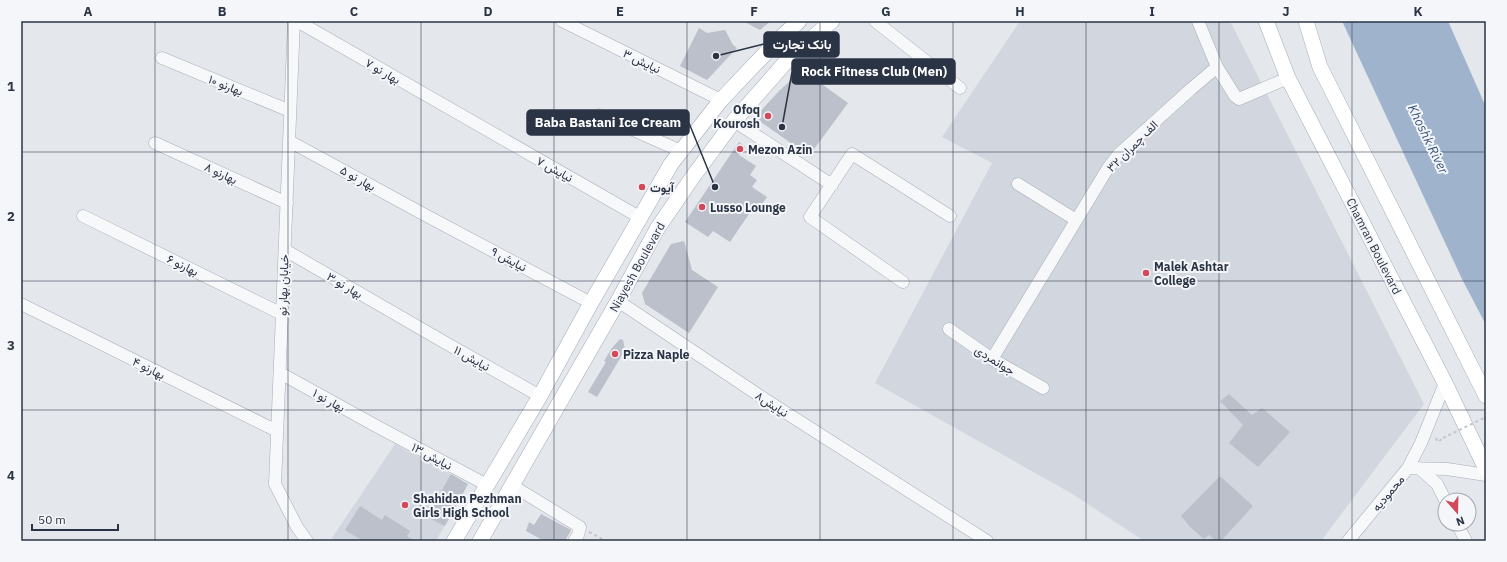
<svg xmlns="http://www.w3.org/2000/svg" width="1507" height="562" viewBox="0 0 1507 562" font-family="'IBM Plex Sans',Vazirmatn,sans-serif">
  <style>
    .built { fill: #d2d6de }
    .water { fill: #9fb4cc }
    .building { fill: #bbc0ca }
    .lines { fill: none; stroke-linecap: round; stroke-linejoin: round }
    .minor-casing { stroke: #a9aeb7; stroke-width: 13 }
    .major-casing { stroke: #a3abb8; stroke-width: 16 }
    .path { stroke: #c2c5cb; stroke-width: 2; stroke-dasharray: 3 3; stroke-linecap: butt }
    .minor { stroke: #f7f8fa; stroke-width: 12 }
    .major { stroke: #fff; stroke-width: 15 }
    .path-bridge { stroke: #c2c5cb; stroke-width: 2; stroke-dasharray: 3 3; stroke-linecap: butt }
    .grid { fill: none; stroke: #2b3445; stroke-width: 1; stroke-opacity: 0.55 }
    .poi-dot { fill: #d1495b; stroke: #f4f6f9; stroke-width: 1.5 }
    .labels { text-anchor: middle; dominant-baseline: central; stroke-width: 4; stroke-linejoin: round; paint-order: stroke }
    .street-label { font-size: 12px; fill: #2b3445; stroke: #f4f6f9 }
    .poi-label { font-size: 12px; font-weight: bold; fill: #2b3445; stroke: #f4f6f9; text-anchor: start }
    .water-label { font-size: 13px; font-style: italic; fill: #34527a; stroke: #f4f6f9 }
    .leader { fill: none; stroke: #2b3445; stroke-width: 1.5 }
    .callout-dot { fill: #2b3445; stroke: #f4f6f9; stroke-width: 1.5 }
    .callout { fill: #2b3445; stroke: #2b3445; stroke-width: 1.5 }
    .callout-label { font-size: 13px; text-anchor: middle; font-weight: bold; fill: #fff }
    .neatline { fill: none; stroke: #2b3445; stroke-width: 1.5 }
    .grid-label { font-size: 13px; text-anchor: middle; font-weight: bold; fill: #2b3445 }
  </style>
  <rect width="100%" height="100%" fill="#e4e7ec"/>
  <path class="built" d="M1020,21h210l194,383 -103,137h-177l-73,-48 -196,-110 117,-220 -50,-26z
    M395,444l73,40 -32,57h-99l-5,-3z"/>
  <path class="water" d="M1342,21h106l38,86v218l-24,-46z"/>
  <path class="building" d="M743,21h28l-11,9z
    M699,28l8,5 18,-3 8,15 4,3 -30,32 -27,-14z
    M830,45l6,5 -6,7 -6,-6z
    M802,70l46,33 -39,53 -51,-36v-6l21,-23z
    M739,142l6,5 -6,8 17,11 -6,9 7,5 -5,7 15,10 -12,17 -4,-3 -21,31 -17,-11 -5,6 -23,-15z
    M684,241l8,29 26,17 -29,46 -44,-29 -3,-11 29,-49z
    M620,339l3,1 2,10 -28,47 -9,-5 18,-30 -2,-1 8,-13z
    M1229,394l23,21 10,-7 28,24 -32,35 -29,-24 14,-18 -23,-24z
    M451,474l17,10 -23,42 -18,-9z
    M1220,476l33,30 -32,35h-5l-7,-6 -5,4 -14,-12 -9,-11z
    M360,506l22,14 3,-5 25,16 -3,5 8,5h-52l-18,-11z
    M541,514l30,16 -6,11h-21l-18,-10 3,-9 5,3z"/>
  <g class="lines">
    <g class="minor-casing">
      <path id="minor" d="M294,21l-19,463 22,43 10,14
        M297,21l344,197
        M562,21l159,79
        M875,21l85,67
        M1198,21l19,46
        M162,58l128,53
        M599,115l82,36
        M734,121l98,64
        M289,141l138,75 164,87
        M155,143l132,60
        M1018,184l58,36
        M83,216l199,98
        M285,250l159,92 96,54
        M903,282l-93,-65 42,-63 98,62
        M618,301l148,99 221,141
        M21,304l256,127
        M949,329l43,30 51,29
        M992,359l116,-191 11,-14 72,-65 26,-22 18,29 4,3 49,-21
        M280,373l98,54 109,58
        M1408,468l39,1 39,6
        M1419,468l18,16 8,16
        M513,486l67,41 -2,8 -4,6
        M1457,524l9,17
        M1348,541l60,-73 13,-25 24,-60"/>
    </g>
    <g class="major-casing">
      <path id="major" d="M1266,21l22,57 157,305 41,86
        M1306,21l14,46 166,329
        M454,541l86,-145 51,-93 80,-139 50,-64 56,-59 22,-20
        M480,541l138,-240 39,-72 35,-51 42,-57 57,-65 41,-35"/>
    </g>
    <path class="path" d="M1436,438l2,4 5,-4
      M589,532l17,9"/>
    <use href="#minor" class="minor"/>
    <use href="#major" class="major"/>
    <path class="path-bridge" d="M1443,438l43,-21"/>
  </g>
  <path class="grid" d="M155,21v520M288,21v520M421,21v520M554,21v520M687,21v520M820,21v520M953,21v520M1086,21v520M1219,21v520M1352,21v520M21,152h1465M21,281h1465M21,410h1465"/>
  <g class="poi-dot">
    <circle cx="768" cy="116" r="4"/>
    <circle cx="740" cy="149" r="4"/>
    <circle cx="642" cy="187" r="4"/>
    <circle cx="702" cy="207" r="4"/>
    <circle cx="1146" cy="273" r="4"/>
    <circle cx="615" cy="354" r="4"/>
    <circle cx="405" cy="505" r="4"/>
  </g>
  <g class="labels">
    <g class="street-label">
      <text transform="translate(642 61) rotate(26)">نیایش ۳</text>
      <text transform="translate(383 71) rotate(30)">۷ بهار نو</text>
      <text transform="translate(226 85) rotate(22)">۱۰ بهارنو</text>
      <text transform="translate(1132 146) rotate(-45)">۳۲ الف چمران</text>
      <text transform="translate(555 169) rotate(29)">نیایش ۷</text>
      <text transform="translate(221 173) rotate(25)">۸ بهارنو</text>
      <text transform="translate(358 178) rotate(29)">۵ بهار نو</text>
      <text transform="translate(1374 246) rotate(63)">Chamran Boulevard</text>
      <text transform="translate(509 259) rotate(28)">نیایش ۹</text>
      <text transform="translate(183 265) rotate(26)">۶ بهارنو</text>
      <text transform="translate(637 267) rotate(-61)">Niayesh Boulevard</text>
      <text transform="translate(283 285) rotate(-88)">خیابان بهار نو</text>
      <text transform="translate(345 285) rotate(30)">۳ بهار نو</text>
      <text transform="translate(472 358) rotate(29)">نیایش ۱۱</text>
      <text transform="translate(995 360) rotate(32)">جوانمردی</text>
      <text transform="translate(149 368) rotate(26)">۴ بهارنو</text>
      <text transform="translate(329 400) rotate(29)">۱ بهار نو</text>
      <text transform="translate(772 404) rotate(33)">نیایش۸</text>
      <text transform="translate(432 456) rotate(28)">نیایش ۱۳</text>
      <text transform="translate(1388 493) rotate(-50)">محمودیه</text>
    </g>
    <g class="poi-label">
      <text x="760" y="109" text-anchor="end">Ofoq<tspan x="760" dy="14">Kourosh</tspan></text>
      <text x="748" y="149">Mezon Azin</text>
      <text x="650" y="187">آیوت</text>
      <text x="710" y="207">Lusso Lounge</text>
      <text x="1154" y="266">Malek Ashtar<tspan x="1154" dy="14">College</tspan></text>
      <text x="623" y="354">Pizza Naple</text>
      <text x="413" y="498">Shahidan Pezhman<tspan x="413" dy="14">Girls High School</tspan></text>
    </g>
    <g class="water-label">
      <text transform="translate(1428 139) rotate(64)">Khoshk River</text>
    </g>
  </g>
  <path class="leader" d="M716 56L764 44M782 127L792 72M715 187L689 123"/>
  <g class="callout-dot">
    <circle cx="716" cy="56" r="4"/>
    <circle cx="782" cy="127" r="4"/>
    <circle cx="715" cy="187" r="4"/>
  </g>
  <g class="callout">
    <rect x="764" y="32" width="75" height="25" rx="4"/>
    <rect x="792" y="59" width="163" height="25" rx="4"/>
    <rect x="527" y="110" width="162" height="25" rx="4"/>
  </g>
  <g class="callout-label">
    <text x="802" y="49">بانک تجارت</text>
    <text x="874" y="76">Rock Fitness Club (Men)</text>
    <text x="608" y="127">Baba Bastani Ice Cream</text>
  </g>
  <rect width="1507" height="562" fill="none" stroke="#f4f6f9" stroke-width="44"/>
  <g transform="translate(1457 512) rotate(160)"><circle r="19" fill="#f4f6f9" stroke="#a4a8b1"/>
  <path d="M0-3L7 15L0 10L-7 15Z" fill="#d1495b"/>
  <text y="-6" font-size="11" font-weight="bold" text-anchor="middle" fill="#2b3445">N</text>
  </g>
  <path d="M32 524v6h86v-6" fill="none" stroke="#2b3445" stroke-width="2"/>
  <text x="38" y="524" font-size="12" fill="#2b3445" stroke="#f4f6f9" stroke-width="3" paint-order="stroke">50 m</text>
  <rect x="22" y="22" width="1463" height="518" class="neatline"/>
  <g class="grid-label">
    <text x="88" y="16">A</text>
    <text x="222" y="16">B</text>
    <text x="354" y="16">C</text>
    <text x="488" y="16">D</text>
    <text x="620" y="16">E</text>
    <text x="754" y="16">F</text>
    <text x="886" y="16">G</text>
    <text x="1020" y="16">H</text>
    <text x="1152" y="16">I</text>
    <text x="1286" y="16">J</text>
    <text x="1418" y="16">K</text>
    <text x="11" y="91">1</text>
    <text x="11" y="221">2</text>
    <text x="11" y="350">3</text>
    <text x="11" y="480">4</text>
  </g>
</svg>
